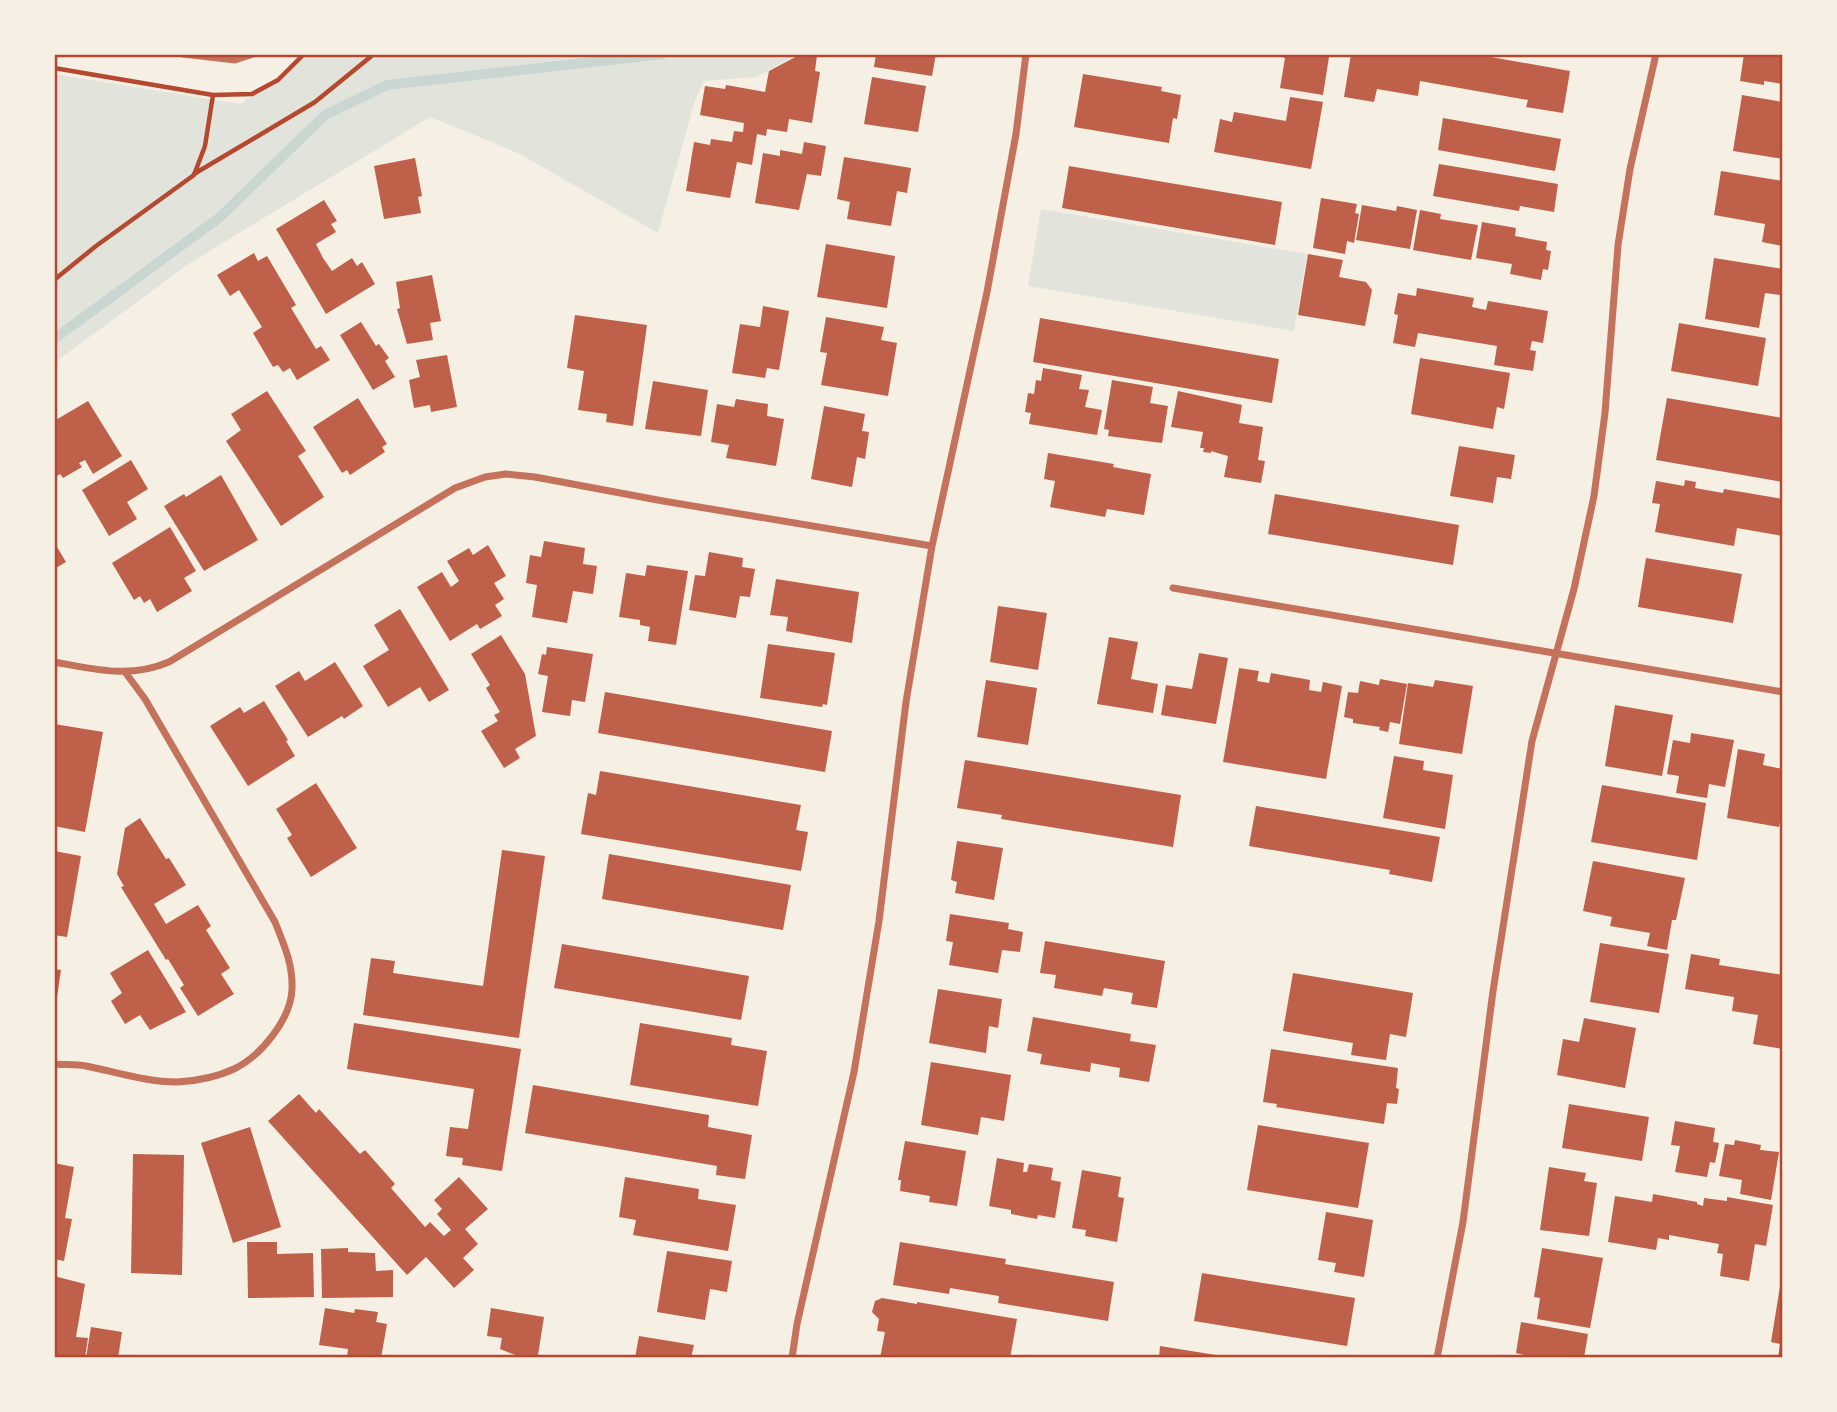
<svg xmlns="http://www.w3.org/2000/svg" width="1837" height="1412" viewBox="0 0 1837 1412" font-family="Lato,sans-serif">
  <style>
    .green { fill: #e2e4dc }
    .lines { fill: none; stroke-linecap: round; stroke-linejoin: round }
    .stream { stroke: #c9d6d2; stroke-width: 10 }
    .building { fill: #bf614a }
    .path { stroke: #b5482f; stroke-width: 4.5 }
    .minor { stroke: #c5725c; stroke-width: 7 }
    .neatline { fill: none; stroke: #b5482f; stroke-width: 2.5 }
  </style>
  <rect width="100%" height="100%" fill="#f6efe4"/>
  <path class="green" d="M309,54h489l-42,23 -52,4 -9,19 -37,133 -140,-80 -88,-36 -240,146 -136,100v-289l186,30z
    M1041,209l266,45 -13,77 -266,-45z"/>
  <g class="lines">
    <path class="stream" d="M54,339l165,-121 106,-103 62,-30 276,-31"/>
  </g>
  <path class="building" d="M801,54l16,1 -2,16 5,1 -8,51 -23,-4 -2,13 -20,-3 -1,7 -9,-2 -5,31 -15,-3 -7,36 -44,-7 8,-49 16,3 1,-6 21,3 2,-11 9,1 1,-9 -44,-8 5,-29 20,3 1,-4 39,7 4,-21z
    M876,54h60l-4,22 -58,-9z
    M1274,54h37l18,3 -6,38 -43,-7 5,-30z
    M1351,54h123l96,17 -7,42 -37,-6 2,-7 -108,-19 -2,15 -41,-7 -3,13 -30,-5z
    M1744,54h39v30l-19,-3v4l-24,-4z
    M1083,74l79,13 -1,4 20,4 -4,24 -4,-1 -4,25 -95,-16z
    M872,77l54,9 -8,46 -54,-8z
    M1742,95l41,7v57l-50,-8z
    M1290,97l33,5 -12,67 -97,-17 6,-33 12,3 2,-10 52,9z
    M1443,118l118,21 -6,32 -117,-21z
    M804,142l22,4 -5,30 -14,-2 -8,36 -44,-7 8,-50 17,3v-6l22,4z
    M844,157l67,11 -4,25 -10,-2 -6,35 -44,-7 3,-17 -13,-3z
    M415,158l7,38 -4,1 3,16 -37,6 -10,-53z
    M1439,164l119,20 -4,28 -34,-6 -1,5 -86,-15z
    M1069,166l213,36 -7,43 -213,-37z
    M1721,171l62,10v65l-21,-4 3,-18 -51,-9z
    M1321,198l36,6 -2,9 4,1 -5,29 -7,-2 -2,13 -32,-6z
    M324,200l13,21 -6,3 5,8 -20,12 7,14 9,13 20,-13 5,8 5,-4 13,22 -49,30 -50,-85z
    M1362,205l34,6 1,-5 20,4 -7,39 -54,-9z
    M1420,210l21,4 -1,5 38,6 -7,35 -58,-10z
    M1482,222l34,6 -1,8 32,6 -1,8 5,1 -3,19 -5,-1 -2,11 -31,-6 2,-10 -36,-6z
    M826,244l69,12 -8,52 -70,-11z
    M254,253l4,8 9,-5 29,49 -5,3 25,41 5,-3 9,14 -33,20 -7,-12 -7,4 -5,-7 -5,2 -20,-34 9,-6 -23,-37 -9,6 -13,-21z
    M1308,254l35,6 -4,17 27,5 6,8 -7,36 -67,-11z
    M1714,258l69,11 -3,26 -15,-2 -6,35 -54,-9z
    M432,275l9,46 -11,2 3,17 -26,4 -10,-35 3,-1 -4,-26z
    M1417,288l57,10 -2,9 14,3 2,-9 60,10 -5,32 -11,-2 -2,9 6,1 -3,20 -39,-6 3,-19 -79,-13 -3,14 -22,-4 5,-28 -4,-1 4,-21 18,3z
    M763,306l26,5 -10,59 -12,-2 -2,10 -33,-5 8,-49 20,3z
    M575,315l72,10 -14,101 -27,-4 1,-8 -29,-4 6,-39 -17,-3z
    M826,317l58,10 -3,13 16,3 -9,53 -67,-11 6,-32 -7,-1z
    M1040,318l239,41 -7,44 -239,-41z
    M361,322l15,24 3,-2 10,14 -4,3 10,16 -22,13 -33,-55z
    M1679,323l87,15 -8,48 -87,-15z
    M447,355l10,52 -26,5 -1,-7 -16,3 -5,-28 11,-3 -4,-17z
    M1420,358l90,15 -6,36 -7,-2 -4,22 -82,-15z
    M1043,368l39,7 -3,14 10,1 -4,17 17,3 -5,25 -68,-11 2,-11 -6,-1 3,-19 6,1 2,-14 5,1z
    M1112,380l41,7 -3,16 18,3 -6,37 -54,-7 1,-6 -5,-1z
    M653,381l55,9 -7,46 -56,-7z
    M267,391l39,60 -8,5 26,41 -43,29 -55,-85 15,-11 -10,-16z
    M1178,391l64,14 -3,18 24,4 -5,33 7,1 -4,22 -37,-6 4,-21 -17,-5v2l-8,-1 1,-4h-4l3,-16 -32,-5z
    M358,398l29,46 -5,3 3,5 -35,23 -3,-5 -5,3 -29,-46z
    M1667,398l116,20v64l-127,-22z
    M736,399l32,5 -1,12 17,3 -8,47 -50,-8 3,-13 -18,-3 6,-38 17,3z
    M88,401l34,55 -29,18 -8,-14 -6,3 3,4 -19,11 -3,-4 -6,4v-57z
    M824,406l41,8 -3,17 7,1 -4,27 -8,-2 -5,30 -41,-8z
    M1459,446l56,9 -4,24 -14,-2 -4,26 -43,-7z
    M1048,453l66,11 -1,3 38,7 -7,41 -37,-6 -2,8 -55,-10 5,-26 -11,-2z
    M131,460l17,29 -21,13 10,17 -28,17 -27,-46z
    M221,475l37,65 -54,31 -40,-65 20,-12 2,3z
    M1685,480l11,2 -1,6 28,5 1,-4 59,10v37l-46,-8 -3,18 -79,-14 5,-28 -8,-1 4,-22 28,5z
    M1275,494l184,31 -6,40 -185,-31z
    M170,527l26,44 -12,7 8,13 -35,21 -7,-13 -6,4 -4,-7 -6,4 -22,-37z
    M544,541l41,7 -2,16 14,2 -4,28 -20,-3 -6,32 -35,-6 5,-32 -11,-2 4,-28 11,2z
    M54,542l12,20 -12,7z
    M488,545l18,31 -12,7 10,16 -9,6 7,11 -22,13 -3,-5 -27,17 -33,-54 25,-15 9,15 8,-6 -12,-20 22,-13 4,7z
    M709,552l34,6 -1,9 13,2 -5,28 -10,-1 -4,22 -47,-8 6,-35 10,1z
    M1646,558l96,16 -9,49 -95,-16z
    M647,565l41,6 -12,74 -28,-4 2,-14 -10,-2v-5l-21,-3 7,-44 19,3z
    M776,579l83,13 -7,51 -66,-12 2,-14 -18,-2z
    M998,606l49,7 -9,57 -48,-8z
    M400,609l49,81 -20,12 -9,-15 -32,20 -25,-41 26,-16 -15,-25z
    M501,635l24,39 11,62 -21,13 5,9 -16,10 -23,-37 17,-10 -4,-6 6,-3 -14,-24 4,-3 -19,-31z
    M1109,637l29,5 -7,37 27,5 -5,29 -56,-9z
    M768,644l67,9 -8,52 -4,-1 -1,3 -62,-9z
    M547,647l46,7 -8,48 -13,-2 -2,16 -28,-4 6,-36 -10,-2 4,-20 4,1z
    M1199,653l29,5 -12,66 -55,-9 5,-30 26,4z
    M335,662l28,44 -19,13 -2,-3 -34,21 -33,-51 24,-15 6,10z
    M1239,668l20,3 -2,10 12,2 2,-10 39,7 -1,10 12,2 2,-10 19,4 -16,93 -103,-17z
    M1380,679l27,5 -7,40 -10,-2 -2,10 -9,-2 1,-3 -27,-4v-4l-9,-2 4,-25 10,1 2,-12 19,4z
    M986,680l51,8 -9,57 -51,-8z
    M1435,680l38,6 -11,68 -63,-10 9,-61 25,4z
    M605,692l227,39 -7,41 -227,-39z
    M264,701l24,39 -2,1 9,15 -47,30 -38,-60 30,-19 4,6z
    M1615,705l58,10 -11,61 -57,-10z
    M54,724l49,8 -18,100 -31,-6z
    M1691,733l43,7 -9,47 -16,-3 -2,14 -31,-5 3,-17 -12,-2 6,-34 17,3z
    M1738,749l27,5 -2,11 20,4v38l-4,20 -52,-9z
    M1394,756l30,5 -1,9 30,5 -8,54 -62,-11z
    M965,760l216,35 -8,52 -172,-28 1,-4 -45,-7z
    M600,771l201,34 -5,25 12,2 -7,39 -220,-37 7,-41 8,2z
    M316,783l41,65 -46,29 -24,-39 5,-3 -16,-26z
    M1602,785l104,18 -9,57 -106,-18z
    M1256,806l184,31 -8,45 -43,-8 1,-4 -141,-24z
    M140,818l26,41 3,-1 17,27 -32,19 12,20 32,-19 13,21 -5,4 24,38 -9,6 13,20 -36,22 -18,-28 4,-3 -16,-26 -2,1 -45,-73 3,-1 -7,-12 8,-46z
    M957,841l46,7 -9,52 -39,-7 2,-11 -6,-2z
    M502,850l43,6 -26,182 -156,-23 8,-57 24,3 -2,12 90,13z
    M54,851l27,5 -14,81 -13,-2z
    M609,854l182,31 -8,45 -181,-31z
    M1593,861l92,17 -9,42h-4l-5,30 -20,-4 3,-13 -40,-7 2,-9 -29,-6z
    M950,914l59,9 -1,6 15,3 -3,20 -18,-2 -4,23 -49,-8 4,-23 -7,-1z
    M1045,941l120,20 -8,47 -26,-4 2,-11 -29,-5 -2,8 -48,-8 2,-13 -16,-2z
    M1600,943l69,11 -10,59 -69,-11z
    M562,944l187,32 -8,44 -187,-32z
    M148,950l38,62 -36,18 -10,-15 -15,9 -14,-23 11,-8 -12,-20z
    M1691,954l29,5 -1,6 64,10v74l-30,-5 5,-29 -26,-4 2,-14 -49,-8z
    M54,969l7,1 -5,34h-2z
    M1293,973l120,20 -7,44 -16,-3 -4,26 -35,-5 2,-12 -70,-12z
    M938,989l64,10 -4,29 -9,-2 -3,27 -57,-10z
    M1033,1017l98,17 -1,7 26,4 -7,37 -30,-5 1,-9 -29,-5 -1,9 -50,-8 2,-10 -15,-3z
    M1584,1018l52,10 -11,60 -68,-13 6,-36 16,3z
    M354,1023l167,26 -19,122 -40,-6 1,-7 -17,-2 4,-29 18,2 6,-40 -127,-20z
    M640,1023l92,15 -1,7 36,6 -9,55 -128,-21z
    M1271,1049l127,19 -2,20 3,1 -2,15 -10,-1 -3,21 -108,-17 1,-3 -14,-2z
    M931,1062l80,13 -7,46 -23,-4 -3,18 -57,-10z
    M533,1085l176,30 -1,12 44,8 -7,44 -29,-4 1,-9 -192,-33z
    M299,1094l17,19 3,-4 41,45 5,-4 30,34 -4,4 34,39 5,-5 14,14 7,-6 -14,-16 5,-5 -8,-9 25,-23 29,32 -23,20 13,15 -15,14 11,12 -20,18 -28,-31 -19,18 -139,-154z
    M1569,1104l80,13 -7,44 -80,-13z
    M1675,1121l40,7 -2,14 6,1 -4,20 -5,-1 -3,15 -32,-5 5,-26 -9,-1z
    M1258,1125l111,18 -11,65 -111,-18z
    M250,1127l31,100 -48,16 -32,-100z
    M1735,1140l26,5 -1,5 19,2 -8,48 -31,-6 2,-14 -23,-4 6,-32 9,1z
    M905,1141l61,10 -9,55 -28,-4 1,-6 -30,-5 1,-11h-3z
    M133,1154l51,1 -2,120 -51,-2z
    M997,1158l27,5 -1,9h4l2,-8 24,4 -2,12 10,2 -6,36 -17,-3 -1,4 -26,-5v-4l-22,-4z
    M54,1163l20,4 -9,51 7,1 -8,42 -10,-2z
    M1549,1167l37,6 -2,8 13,2 -8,53 -49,-6z
    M1082,1170l39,7 -3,20 6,1 -7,44 -32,-6 1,-6 -14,-2z
    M625,1177l74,12 -1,10 38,6 -8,46 -95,-16 3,-15 -17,-3z
    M1653,1194l44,8v2l6,2 1,-8 23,3v-4l46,8 -7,41 -11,-2 -6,37 -29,-5 3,-22 -6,-1 2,-9 -50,-9v5l-11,-2 -2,12 -48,-8 7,-46 37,6z
    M1326,1212l47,8 -9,57 -30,-5 2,-9 -18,-3z
    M247,1242h30v12l36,-1 1,44 -66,1z
    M900,1242l106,17 -1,5 109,18 -6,39 -110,-18 1,-7 -49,-8 -1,6 -56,-9z
    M348,1248v4l27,1 1,18 17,-1v27l-71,1 -1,-49z
    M1542,1248l61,10 -13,70 -53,-9 3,-21 -6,-1z
    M667,1251l65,10 -5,31 -17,-3 -5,31 -48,-8z
    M1202,1273l153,25 -8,48 -153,-25z
    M54,1276l31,8 -9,53 12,1 -3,20h-31z
    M1781,1280l2,78h-5l2,-14 -9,-2z
    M882,1298l35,6v-2l100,17 -7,39h-130l5,-26 -8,-1 2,-12 -7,-7 3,-11z
    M325,1308l29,5 1,-4 23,3 -2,10 11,2 -6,34h-34l1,-9 -29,-4z
    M491,1308l53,9 -6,38 8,3h-23l-23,-9 2,-11 -15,-2z
    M1521,1322l67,12 -4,24h-61l1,-3 -8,-2z
    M91,1327l31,5 -4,26h-32z
    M639,1336l55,9 -3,13h-56z
    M1160,1346l62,10v2h-63z"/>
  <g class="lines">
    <path class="path" d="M54,68l159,27
      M194,174l121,-72 59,-48
      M54,280l42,-34 98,-71 11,-29 8,-51 39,-1 26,-14 26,-26"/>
    <path class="minor" d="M183,54l52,6 18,-6
      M1173,588l610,104
      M54,662c41,7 75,17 115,0l286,-174 30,-11 21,-3 29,3 128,24 269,45
      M54,1064c11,1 22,0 32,2 30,6 61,16 91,16 19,-1 40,-5 57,-13 27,-13 57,-50 58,-80 1,-25 -8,-44 -17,-67l-130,-223 -20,-27
      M792,1358l5,-34 57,-252 25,-151 27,-219 26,-156 55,-254 29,-158 10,-80
      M1437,1358l26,-136 30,-231 39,-250 42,-152 20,-93 11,-83 13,-168 12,-76 26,-115"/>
  </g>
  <rect width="1837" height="1412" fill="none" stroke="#f6efe4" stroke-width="112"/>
  <rect x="56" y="56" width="1725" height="1300" class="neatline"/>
</svg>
